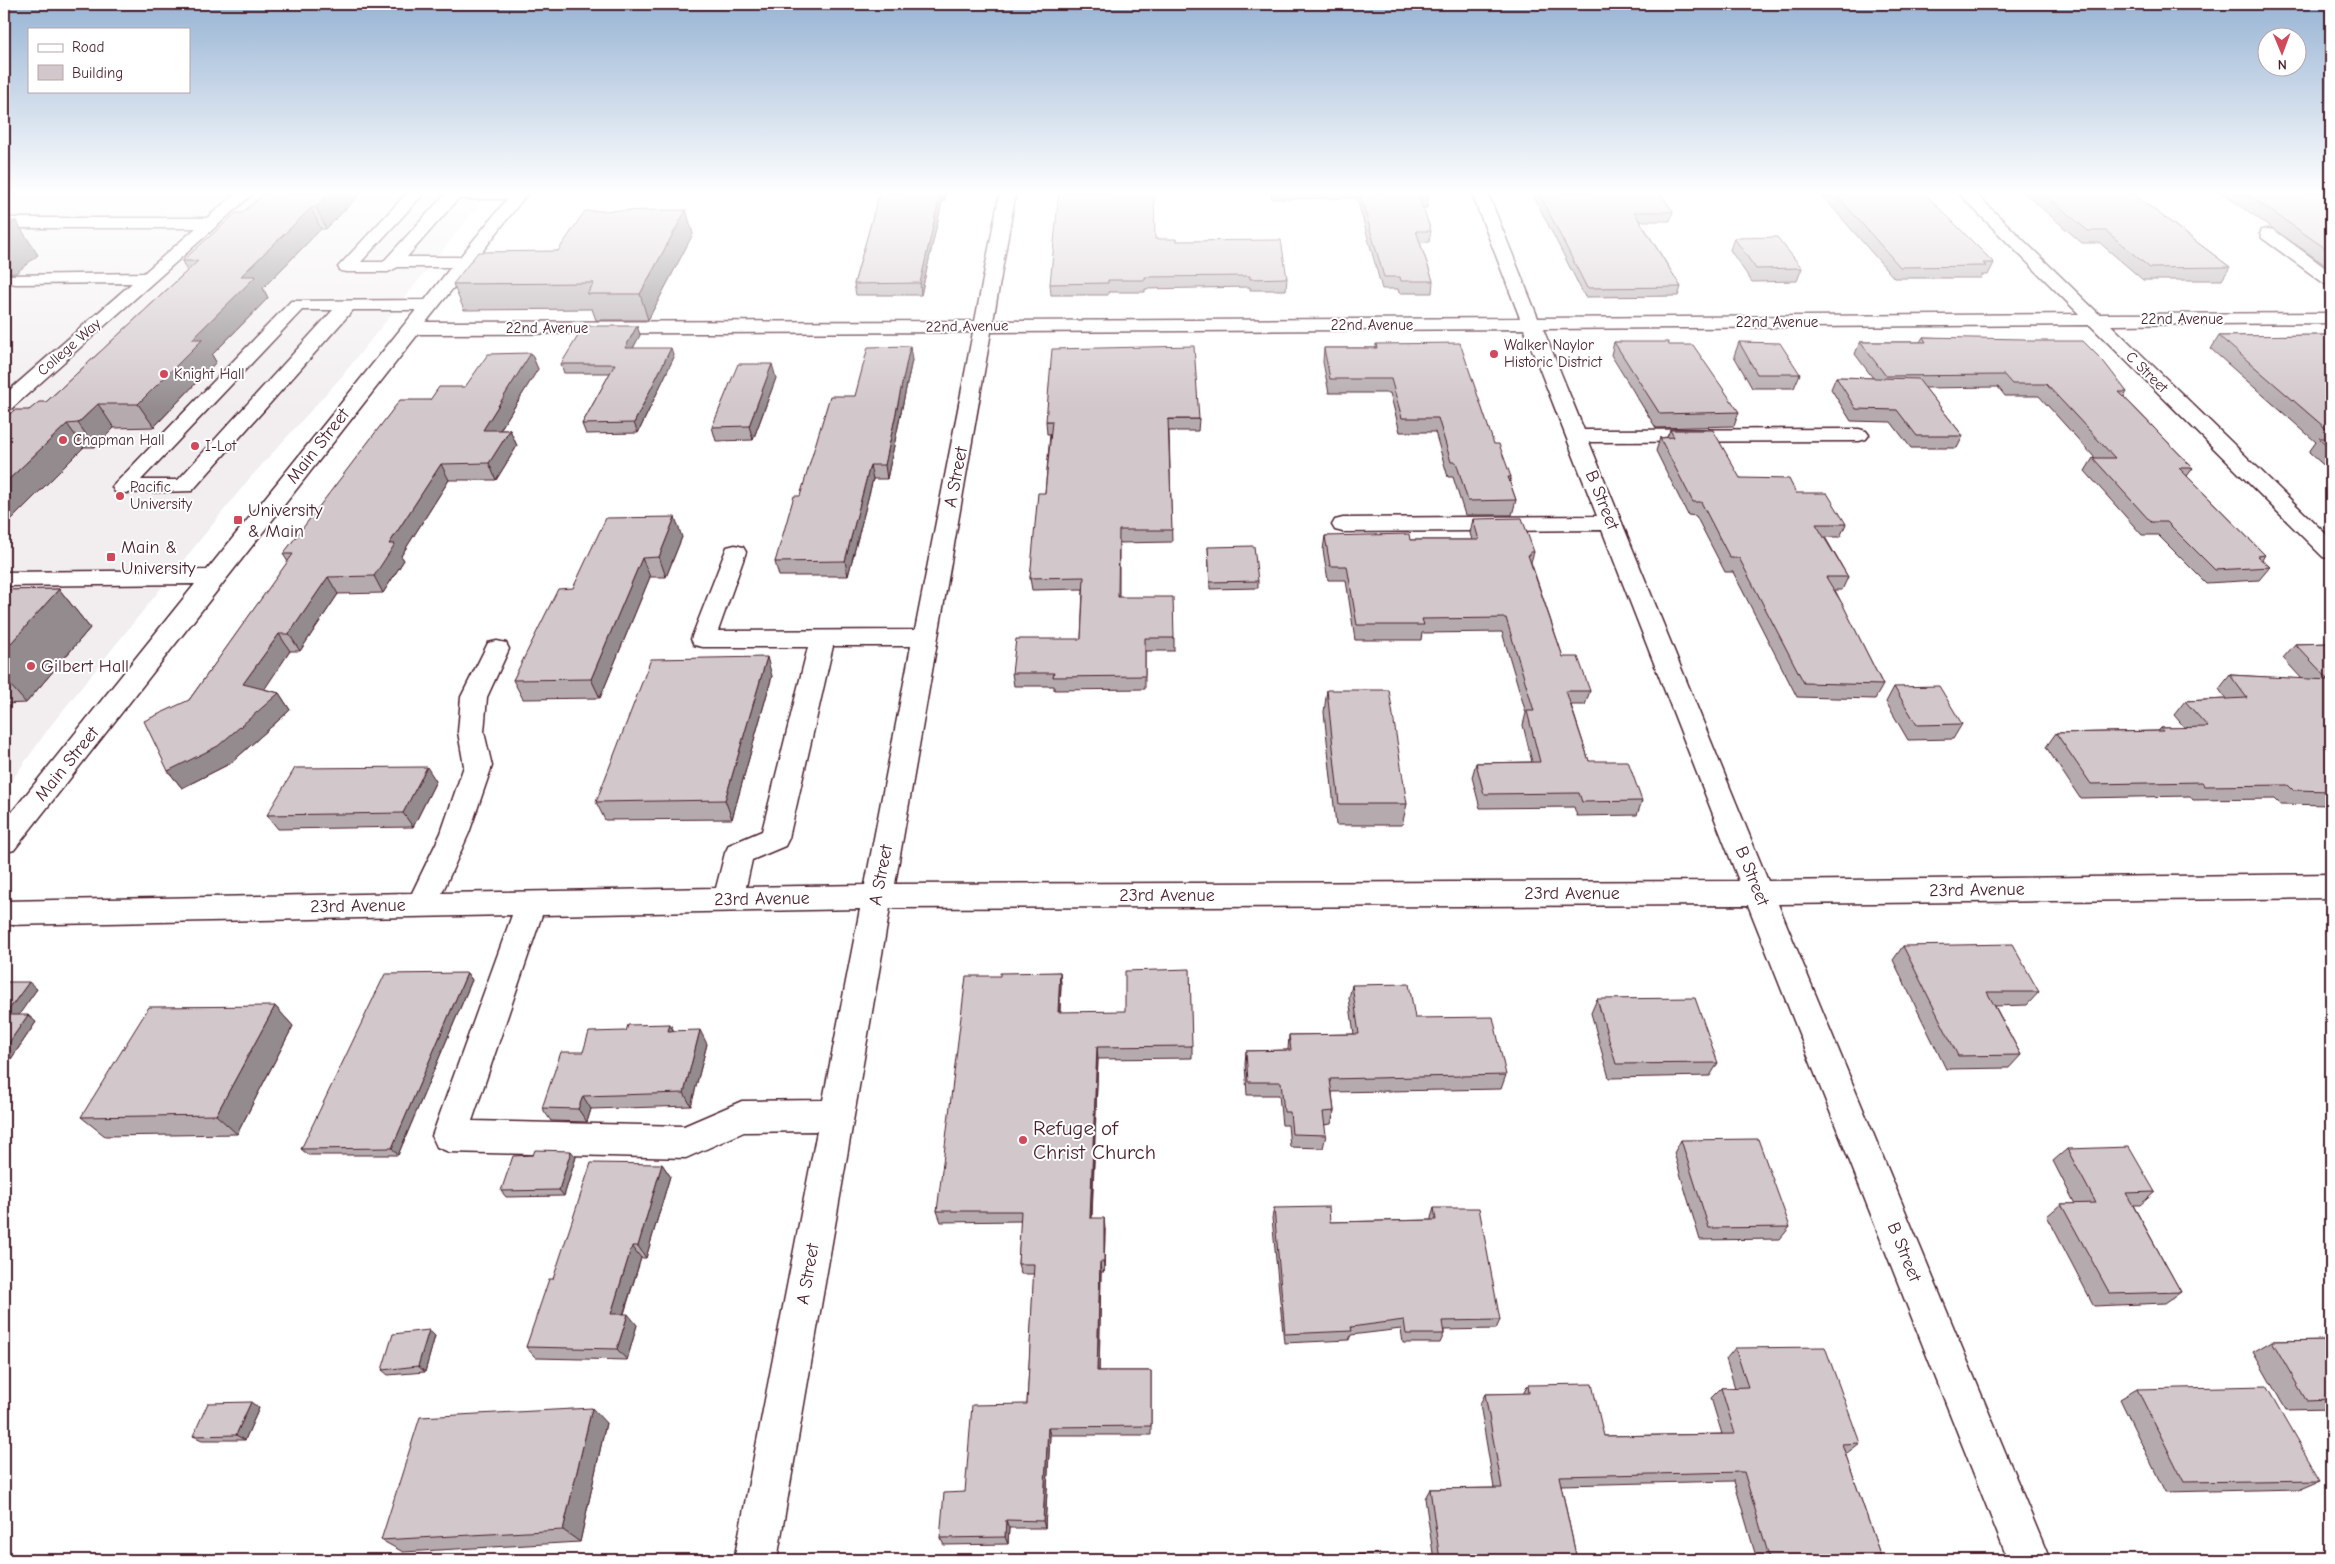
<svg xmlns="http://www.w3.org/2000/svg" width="2335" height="1564" viewBox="0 0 2335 1564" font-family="'Comic Neue',sans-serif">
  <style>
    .built { fill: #f2eeef }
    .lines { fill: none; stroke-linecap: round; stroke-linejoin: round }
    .minor-casing { stroke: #4a1f2b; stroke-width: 3 }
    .minor { fill: #fff; fill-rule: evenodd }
    .wall { fill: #b5abaf; stroke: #4a1f2b }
    .shaded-wall { fill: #938b8e; stroke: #4a1f2b }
    .building { fill: #d2c7cb; stroke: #4a1f2b }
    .poi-dot { fill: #d1495b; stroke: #fff; stroke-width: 2 }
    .labels { text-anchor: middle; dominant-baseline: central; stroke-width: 4; stroke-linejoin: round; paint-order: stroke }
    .far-street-label { font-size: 15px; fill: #4a1f2b; stroke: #fff }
    .far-poi-label { font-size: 15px; fill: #4a1f2b; stroke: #fff; text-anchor: start }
    .street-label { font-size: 18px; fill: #4a1f2b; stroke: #fff }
    .poi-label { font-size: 18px; fill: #4a1f2b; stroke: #fff; text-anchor: start }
    .near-poi-label { font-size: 21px; fill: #4a1f2b; stroke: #fff; text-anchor: start }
  </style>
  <rect width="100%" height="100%" fill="#fff"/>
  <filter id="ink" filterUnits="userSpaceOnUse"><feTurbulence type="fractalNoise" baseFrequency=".02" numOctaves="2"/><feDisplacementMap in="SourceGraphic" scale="10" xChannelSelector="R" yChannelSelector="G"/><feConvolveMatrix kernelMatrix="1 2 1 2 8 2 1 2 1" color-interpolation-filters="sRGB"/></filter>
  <g filter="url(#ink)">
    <path class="built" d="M4,191h486l-148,185 -93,103 -197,245 -48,67z"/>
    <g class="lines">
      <g class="minor-casing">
        <path id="minor" d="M239,191h17l-245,218 -7,2v-16l128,-112 -116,1 -6,-1 -3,-4 3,-4 134,-2 52,-45h-192v-10h203z
          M409,191h17l-65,71h22l65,-71h81l-51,66 5,1 3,4 -3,4 -13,1 -44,55 549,-1 25,-130h16l-23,130 527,-3 -49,-127h16l51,127 541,-4 -123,-123h17l126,123 232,-1v10l-220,2 220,214v20l-8,-2 -233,-232 -547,4 41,101 275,-1 7,2 3,4 -3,4 -7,2 -270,1 179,439 563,-7v24l-553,6 272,656h-42l-260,-655 -858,3 -113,652h-43l83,-429 -73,1 -58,26 -237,-6 -12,-5 -5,-11 80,-221 -508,10v-24l408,-8 29,-60 23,-67 -6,-34 3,-35 27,-54 9,-2 9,2 3,6 -22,48 -3,35 8,34 -23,67 -27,60 274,-5 9,-35 4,-8 33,-14 46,-184h-105l-9,-2 -3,-6 36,-92 8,-2 8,2 3,5 -28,79 197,-1 58,-298 -555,2 -404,516 -10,3v-31l191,-238 -191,2v-14l203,-2 209,-260h-63l-161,181 -69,2 -8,-1 -3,-5 179,-186 134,-1 26,-33h-53l-10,5h-41l-6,-1 -3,-4zM458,199h49l-47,58h-53zM302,310h31l-155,170h-37zM1524,329l73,187 -254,2 -8,2 -3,5 3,5 8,2 259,-2 137,351 -844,3 96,-552zM833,646h78l-46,239 -119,2 6,-27 33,-14 4,-8zM860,909l-37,191 -81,1 -58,25 -212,-5 70,-206z
          M2268,229l6,1 57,42v13l-6,-1 -63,-46 -2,-4 2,-4z"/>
      </g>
      <use href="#minor" class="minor"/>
    </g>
    <path class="wall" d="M267,191h96l-37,38h-5l-58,59 5,10 -56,57 4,7 -62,65 -40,1 -19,19h-11l-73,73h-7v-100l25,-10 17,-8 141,-131 -5,-10 60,-48z
      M880,191h67l-3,11h-2l-21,93h-65l-2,-11z
      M1271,191h155l2,6 -1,11h-4l8,23 -2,11 -9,1 13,38 -1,12h-33l-1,-4h-16l-25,-91 -85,1z
      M1531,191h128l14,21 -3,9h-30l41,66 -3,9 -93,1z
      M1818,191h104l72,72 -6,12h-6l-1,3h-87z
      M2022,191h107l101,76 -8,13h-79l-43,-37h-18z
      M2219,191h112v78z
      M686,210l7,24 -45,86h-52l-4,-11 -128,1 -11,-26z
      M1734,238l68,30 -5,13 -45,1 -22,-32z
      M1155,239l21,2 111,37 -1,12h-36v-3l-105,2v3h-37v3h-57l-1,-11z
      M637,326l3,9 -7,13 41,9 -36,76 -52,1 -4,-10 28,-51h-46l-3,-9z
      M2331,335v137l-22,-20 7,-10 -105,-93 8,-13z
      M1923,337l104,4 100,51 -3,5 69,71 -6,8 78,79 -3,5 8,7 -11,13 -53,3 -48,-48h-16l-57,-64 8,-13h2l-56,-62h-34l-7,-9 -73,1 38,48 -6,12h-46l-20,-26 -40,-1 -20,-32 5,-12 37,1 -18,-24 5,-12h60z
      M1614,342l55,3 70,67 -5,14 -78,2 -45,-73z
      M1739,342l61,32 -6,14h-42l-18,-32z
      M1376,344l118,100 17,33 -1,6 6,17 -4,15h-47l-12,-38h-5l-13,-45h-35l-10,-39h-61l-6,-31 1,-14h52z
      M531,353l7,16 -38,61h10l7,16 -21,34h-47l-48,76 3,4 -21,33 -45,1 -38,57h-10l-26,38 15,4 11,17 -59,53 -49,25 -14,-17 21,-71 99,-138 -5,-8 147,-154 35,-13z
      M912,360l-25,119h-14l-25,97h-69l-4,-14 80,-166z
      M776,378l-23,62 -37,1 -4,-14z
      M1199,419l-1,12h-29l3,111 -53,1v54l55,41v13h-29v38l-91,1v-4h-40l-2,-13 69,-34 2,-50 -51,1 -2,-12 15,-85 5,-59h-3l-1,-13z
      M1670,430l70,48 56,15 50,31 -6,13h-15l23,40 -6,13h-7l48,95 -8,14 -78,-2 -64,-125h-8l-29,-56 -8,-1 -32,-64 4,-13 7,-1z
      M1473,519l61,33 -3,10 32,95 27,34 -5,14h-14l18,56 53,40 -5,14 -60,1 -3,-9 -94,1 -8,-31 4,-14 56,-1 -9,-37 3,-12 -24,-81 -80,1 -1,7h-66l-9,-60h-18l-5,-30 2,-14 85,4h62l-2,-7z
      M682,537l-16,40h-16l-50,121 -77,1 -10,-19 60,-92z
      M1208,547l50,34v7l-48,1z
      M59,589l31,39 -64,75 -22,1v-114z
      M2331,643v162l-51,-1 -5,-5 -82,1 -3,-4 -110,2 -34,-51 10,-14 102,-2 3,-3h24l-11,-13 11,-14 41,-2 -7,-10 11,-14 72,4 -19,-21 12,-14z
      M772,676l-40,143 -127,1 -9,-18z
      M1894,687l68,37 -9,15 -45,1 -22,-38z
      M1327,690l80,114 -5,21h-66l-12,-113z
      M436,781l-23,46 -135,2 -11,-14z
      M1903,946l136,46 -12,13 -32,1 26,49 -12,13 -63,1 -53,-109z
      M1060,972l1,13 -1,27 132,34v12l-94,1 -6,159 13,11 -1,43h-3l-2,99h52v64h-101l-5,93h-36l-1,16 -64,1 -4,-7 25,-46 62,-88 7,-130h-13l-3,-10 3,-43 -80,1 -4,-11 63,-235z
      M467,973l5,7 -74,175h-90l-7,-6z
      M4,982l33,7 -19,26 18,7 -25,37h-7z
      M1352,985l63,33 91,57 -5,14 -169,3 2,19 -3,13 -7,1 2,10 -3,13 -33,-1 -2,-22h-6l-3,-30h-32l-2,-31 1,-13 42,-1 1,-15 65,-1 -5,-36z
      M1597,999l121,64 -8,13 -101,2 -18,-65z
      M275,1006l18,20 -56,108 -132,2 -24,-19z
      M670,1024l4,7 33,13 -16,62 -100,3 -4,13 -36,-1 -9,-13 41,-56 43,-21z
      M1681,1140l109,87 -10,12 -80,1 -26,-87z
      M2067,1149l88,43 -15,13h-7l48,87 -16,11 -71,3 -47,-90 14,-12h14l-22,-43z
      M576,1157l-12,39 -58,1 -5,-6z
      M662,1164l8,12 -24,82h-5l-17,56 13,11 -10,35 -91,-2 -10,-11 27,-68z
      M1274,1208l56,14 101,-2v-2l3,-10 66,112 -4,9 -52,1v4l-4,9h-37l-2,-14 -50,6 -2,5 -65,3 -12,-125z
      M435,1336l-10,36 -37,3 -6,-5z
      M2331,1340v69l-45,1 -33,-58 19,-11z
      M1735,1348l125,95 -13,10h-2l37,107h-125l-23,-79 -173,4 16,75h-143l-9,-62 5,-9 64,-1 -14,-84 5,-10h38l5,-9 76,51 118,-2 -11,-36 10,-10h14l-9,-29z
      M2137,1389l183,91 -21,9 -134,3 -45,-93z
      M259,1408l-14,32h-43l-9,-4z
      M606,1423l-26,119 -177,10 -22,-12z"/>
    <path class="shaded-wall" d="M4,191h16l-16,11z
      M332,191h31l-37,38 -10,-22z
      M941,191l1,11 -21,93 -1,-12z
      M943,191h4l-3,11z
      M311,208l10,21 -58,59 5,10 -56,57 4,7 -62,65 -16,-23 54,-65 49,-63z
      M686,210l7,24 -45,86 -8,-26z
      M16,221l22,34 -22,18 -8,1 -2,7 -2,1v-52z
      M637,326l3,9 -12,23 -3,-10z
      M910,346l2,14 -25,119 -2,-14z
      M671,348l3,9 -36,76 -4,-10z
      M531,353l7,16 -48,77 -7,-16z
      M772,364l4,14 -23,62 -4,-14z
      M98,404l16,24 -19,19 -17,-24z
      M67,424l17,23 -73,73 -7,-8v-28z
      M510,430l7,16 -21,34 -7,-17z
      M441,464l8,16 -48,76 3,4 -21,33 -9,-17 15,-32z
      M870,465l3,14 -25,97 -3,-15z
      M675,517l7,20 -16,40 -7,-20z
      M642,558l8,19 -50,121 -9,-19z
      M328,577l10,17 -38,57 -11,-17z
      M59,589l31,39 -64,75 -22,-25v-27z
      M279,634l11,17 -34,51 -13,-18z
      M767,657l5,19 -40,143 -7,-19z
      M279,693l11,17 -59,53 -49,25 -14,-17z
      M427,767l9,14 -23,46 -10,-14z
      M1060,972l1,13 -2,39 -1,-12z
      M467,973l5,7 -74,175 -6,-7z
      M29,982l8,7 -23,33 -9,-7z
      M275,1006l18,20 -56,108 -21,-19z
      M28,1015l8,7 -25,37 -7,-6v-3z
      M670,1024l7,14 -9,-7z
      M700,1030l7,14 -16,62 -7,-13z
      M1097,1047l1,12 -7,170 -1,-11z
      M583,1096l8,13 -4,13 -9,-13z
      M571,1151l5,6 -12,39 -5,-6z
      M662,1164l8,12 -24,82 -8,-12z
      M1104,1218l1,11 -1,43z
      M632,1246l9,12 -21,67 -9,-11z
      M1100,1262l1,10 -2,108 -2,-9z
      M628,1314l9,11 -10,35 -10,-11z
      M429,1330l6,6 -10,36 -7,-6z
      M251,1402l8,6 -14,32 -9,-5z
      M592,1408l14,15 -26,119 -17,-12z
      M1048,1427l2,8 -5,93 -2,-7z
      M1006,1520l3,8 -1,16 -3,-7z"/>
    <path class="building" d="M267,191h65l-16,16 -5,1 -70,68h15l-64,63h11l-65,65h-40l-20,19 -11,1 -63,60v-64l10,-10h15l10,-8h7l152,-141h-16l54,-48h6z
      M880,191h63h-2l-21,92 -66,1z
      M1059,191h95l1,48h21v2l105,-1 6,38 -37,1v-3l-105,1v3h-37v3l-58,1z
      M1359,191h67l2,6h-9l12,34h-15l17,50h-32l-1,-4h-16z
      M1538,191h121l14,21h-39l47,75 -94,1z
      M1833,191h89l72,72h-11l3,3 -86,1z
      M2041,191h88l101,76 -80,1 -44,-37h-18z
      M2242,191h89v61z
      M686,210l-46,84h-53l7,-11 -141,1 25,-32 80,-1 27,-40z
      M4,221h12l-12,9z
      M1777,237l25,31 -46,1 -22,-31z
      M584,326h53l-12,22h46l-37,75 -52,1 33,-60h-54z
      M2331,335v98l-112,-97z
      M1923,337l102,2 2,2h56l21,21 23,30h-8l74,76h-14l86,87 -8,1 13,11 -55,3 -48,-48h-16l-58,-64h22l-69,-74h-34l-8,-9 -118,1 -26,-34h66z
      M1614,342h54l1,3h24l46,67 -79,2z
      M1739,342l41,1 20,31h-43z
      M1460,343l34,101h5l12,33h-3l8,23 -48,1 -12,-39h-5l-13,-44h-36l-11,-39h-61l-6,-31h53l-1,-4z
      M910,346l-25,119h-15l-25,96 -70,1 19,-66h6l30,-100h25l13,-49z
      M1194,346l5,73h-31l4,111h-53l-1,67h55l1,41h-29v38l-92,1 1,-4h-42l4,-34h65l3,-62 -54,1 8,-85h7l7,-72h-6l6,-72z
      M531,353l-48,77h27l-21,33 -48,1 -52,80h6l-21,32 -46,1 -39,57h-10l-36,50 36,9 -61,53 -50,25 -24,-50 45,-21 104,-146h-10l117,-154h30l9,-13h26l23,-33z
      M738,364h34l-23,62 -37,1z
      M1836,377l82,2 45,57h-46l-20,-26 -41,-1z
      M1670,430h43l27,48 49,1 7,14h31l19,31h-30l32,53h-22l17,28 40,80 -79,-2 -65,-125h-9l-29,-56h-8l-33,-64 14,-1z
      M2319,438h12v11z
      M675,517l-16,40 -17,1 -51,121 -78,1 45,-91 15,-1 33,-70z
      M1522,518l12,34h-4v3h-2l35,102h15l12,34h-24l23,70h39l14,40 -60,1 -3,-9 -95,1 -8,-31 64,-1 -13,-51h7l-28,-93 -84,1 2,6h-67l-10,-59h-17l-5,-30 84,-2 1,6h69l-6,-21z
      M1254,546l4,35 -48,1 -2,-35z
      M59,589l-55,62v-61z
      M2331,643v148l-38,-1 -5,-5 -83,1 -3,-4 -111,2 -35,-51 107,-2 -2,-3 47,-1 -23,-26 62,-3 -17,-23 99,5 -34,-36z
      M767,657l-42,143 -129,2 55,-143z
      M1939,686l23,38 -45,1 -23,-38z
      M1327,690h62l18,114h-68z
      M427,767l-24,46 -136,2 28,-47z
      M2012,944l27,48h-52l34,63 -63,1 -55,-110z
      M1190,969l2,77 -95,1 -7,171h14v44h-4l-3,109h54v55l-103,1 -5,94 -37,-1 -1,17 -65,1 4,-45 21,-1 7,-87 55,-1 7,-140h-16l3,-53h-84l29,-235h34v-3l60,-1 -2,40 67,-1v-40z
      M467,973l-75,175 -91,1 84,-175z
      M4,982h25l-24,33h23l-24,35z
      M1409,984l6,34 78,-1 13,58 -176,4 4,32 -11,1 3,23 -34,-1 -2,-22h-6l-3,-30h-33l-2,-31 45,-1 -2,-15 70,-1 -7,-49z
      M1695,998l23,65 -102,1 -19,-65z
      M275,1006l-59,109 -135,2 68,-110z
      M670,1024l-2,7 32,-1 -16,63 -101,3 -5,13 -36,-1 19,-56h22l6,-20 37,-1 2,-6z
      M1758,1139l32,88 -81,1 -28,-88z
      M2129,1147l26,45 -29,1 55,99 -71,2 -49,-90 35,-1 -29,-54z
      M535,1150l36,1 -12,39 -58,1 12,-35 20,-1z
      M591,1163l71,1 -24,82h-6l-21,68h17l-11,35 -91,-2 23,-68h4z
      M1329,1207l1,15 106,-2 -2,-12h45l21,112 -58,1 2,13h-38l-2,-14 -53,7 1,4 -67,3 -11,-126z
      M429,1330l-11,36 -36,4 11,-36z
      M2331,1340v59l-25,1 -34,-59z
      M1825,1347l35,96 -18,1 40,116h-112l-26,-88 -185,4 18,84h-137l-10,-71 72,-1 -17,-94 44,-1 -1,-8 64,-1 12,52 131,-2 -14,-46 27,-1 -13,-39z
      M2266,1386l54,94 -136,2 -47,-93z
      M251,1402l-15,33 -43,1 15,-33z
      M592,1408l-29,122 -182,10 39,-123z
      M1379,1554l1,6h-207v-2z"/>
  </g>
  <linearGradient id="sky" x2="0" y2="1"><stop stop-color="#98b4d4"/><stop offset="0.47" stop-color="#fff"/><stop offset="1" stop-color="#fff" stop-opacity="0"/></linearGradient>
  <rect width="2335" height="410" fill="url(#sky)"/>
  <g class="poi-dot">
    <circle cx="1494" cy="354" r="5"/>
    <circle cx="164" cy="374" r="5"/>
    <circle cx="63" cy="440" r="5"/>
    <circle cx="195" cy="446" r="5"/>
    <circle cx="120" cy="496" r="5"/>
    <rect x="233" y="515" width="10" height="10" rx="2.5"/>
    <rect x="106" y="552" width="10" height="10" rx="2.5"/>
    <circle cx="31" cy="666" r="5"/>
    <circle cx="1023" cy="1140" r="5"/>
  </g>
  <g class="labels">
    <g class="far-street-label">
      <text x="2182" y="319">22nd Avenue</text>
      <text x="1777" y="322">22nd Avenue</text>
      <text x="1372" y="325">22nd Avenue</text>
      <text transform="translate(967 326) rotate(-1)">22nd Avenue</text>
      <text x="547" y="328">22nd Avenue</text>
      <text transform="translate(69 347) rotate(-41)">College Way</text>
      <text transform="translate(2147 372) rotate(44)">C Street</text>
    </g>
    <g class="far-poi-label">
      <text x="1504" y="345">Walker Naylor<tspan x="1504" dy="17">Historic District</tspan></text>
      <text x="174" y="374">Knight Hall</text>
      <text x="73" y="440">Chapman Hall</text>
      <text x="205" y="446">I-Lot</text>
      <text x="130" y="487">Pacific<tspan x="130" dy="17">University</tspan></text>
    </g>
    <g class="street-label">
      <text transform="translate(318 446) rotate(-52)">Main Street</text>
      <text transform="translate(956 477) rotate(-79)">A Street</text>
      <text transform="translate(1602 500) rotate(68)">B Street</text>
      <text transform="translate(67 764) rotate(-51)">Main Street</text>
      <text transform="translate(881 875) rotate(-79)">A Street</text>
      <text transform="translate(1752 876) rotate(68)">B Street</text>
      <text transform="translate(1977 890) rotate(-1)">23rd Avenue</text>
      <text x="1572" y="893">23rd Avenue</text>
      <text x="1167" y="895">23rd Avenue</text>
      <text transform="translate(762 899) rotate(-1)">23rd Avenue</text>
      <text transform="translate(358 906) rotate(-1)">23rd Avenue</text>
      <text transform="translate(1904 1252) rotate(68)">B Street</text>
      <text transform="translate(808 1274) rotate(-80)">A Street</text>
    </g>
    <g class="poi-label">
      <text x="248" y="510">University<tspan x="248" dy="21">&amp; Main</tspan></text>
      <text x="121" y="547">Main &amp;<tspan x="121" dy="21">University</tspan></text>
      <text x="41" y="666">Gilbert Hall</text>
    </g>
    <g class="near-poi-label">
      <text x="1033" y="1128">Refuge of<tspan x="1033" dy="24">Christ Church</tspan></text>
    </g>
  </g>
  <rect width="2335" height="1564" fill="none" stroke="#fff" stroke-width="20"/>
  <rect x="10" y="10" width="2315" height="1544" fill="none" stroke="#4a1f2b" stroke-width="2" filter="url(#ink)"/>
  <rect x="28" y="28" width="162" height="65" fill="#ffffff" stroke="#b7a5aa"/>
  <rect x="38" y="44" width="25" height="8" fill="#ffffff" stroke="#b7a5aa"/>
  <text x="72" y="52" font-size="15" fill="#4a1f2b">Road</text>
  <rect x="38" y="65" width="25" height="15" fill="#d2c7cb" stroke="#b7a5aa"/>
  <text x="72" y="78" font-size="15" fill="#4a1f2b">Building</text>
  <g transform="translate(2282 52) rotate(179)"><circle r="24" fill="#ffffff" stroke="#b7a5aa"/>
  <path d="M0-4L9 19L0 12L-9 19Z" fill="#d1495b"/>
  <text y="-8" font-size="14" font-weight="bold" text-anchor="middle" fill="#4a1f2b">N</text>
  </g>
</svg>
